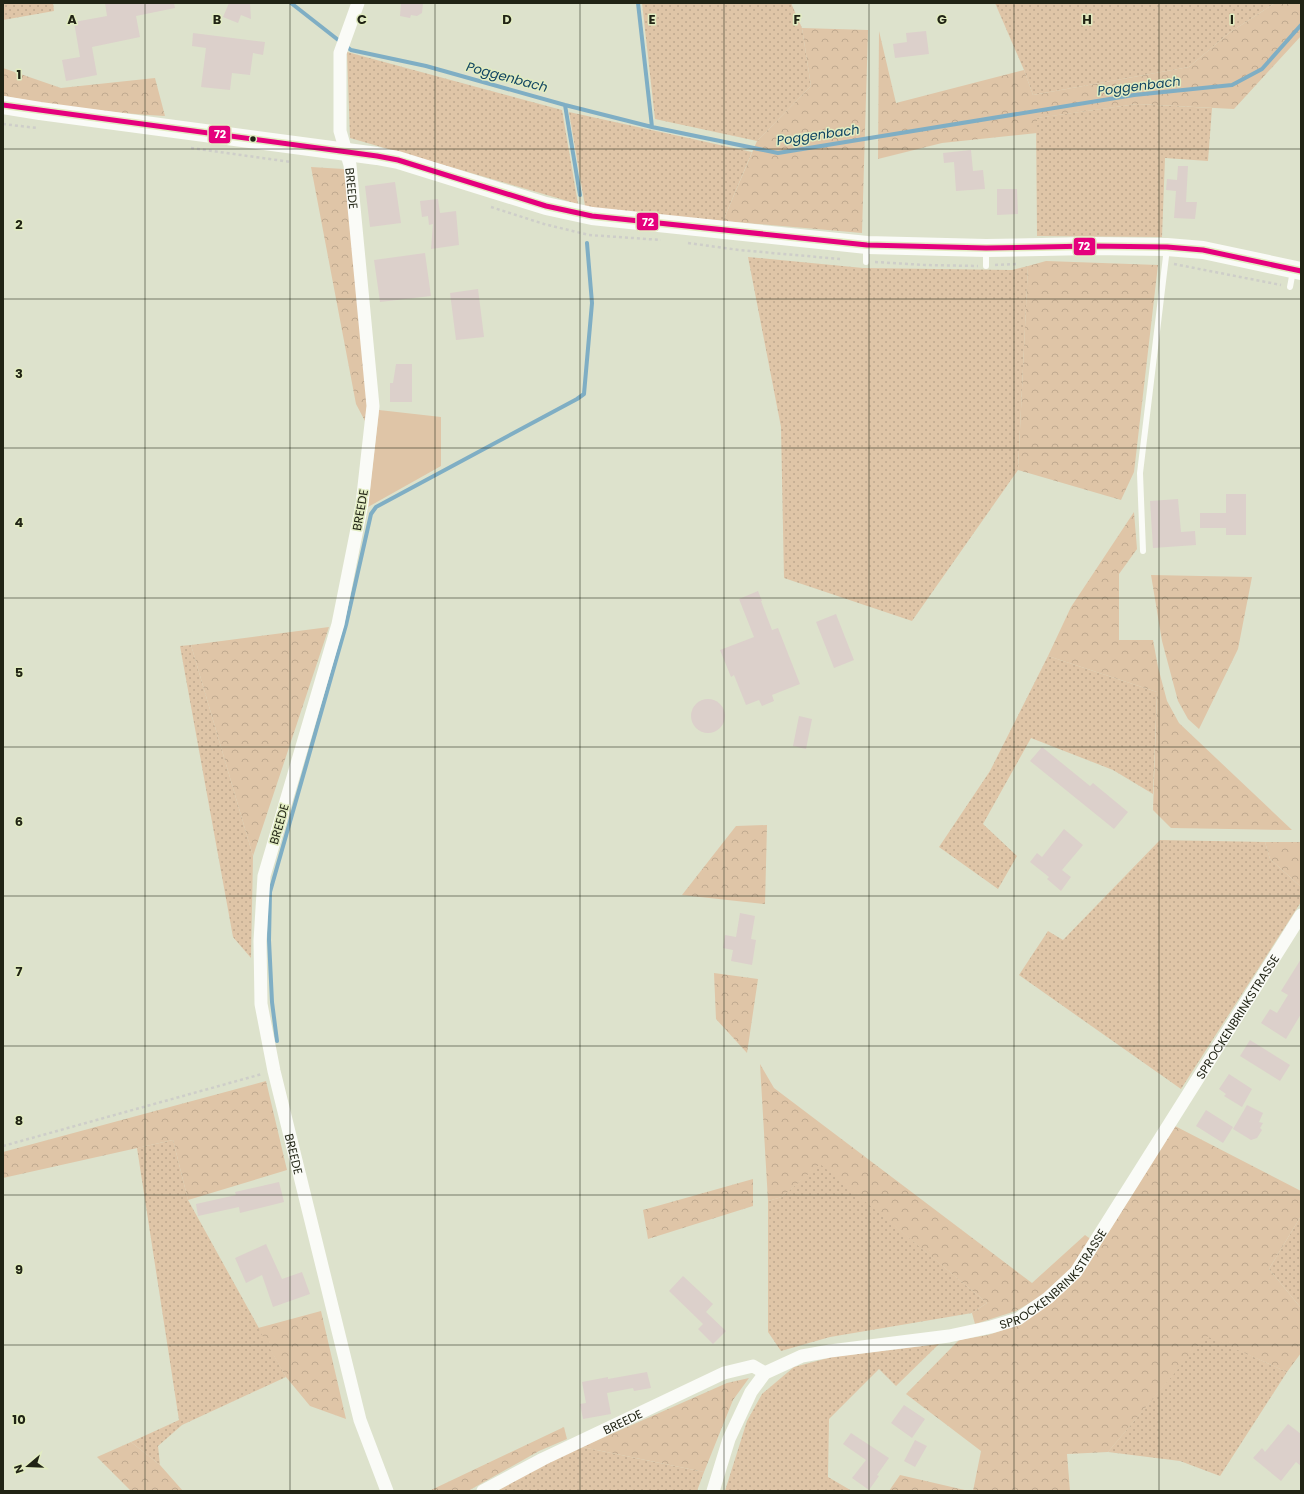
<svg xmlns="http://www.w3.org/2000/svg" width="1304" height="1494" viewBox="0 0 1304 1494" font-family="Poppins,sans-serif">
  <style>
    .grass { fill: url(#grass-dots) }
    .forest { fill: url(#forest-crowns) }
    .garden { fill: #dfc5a7 }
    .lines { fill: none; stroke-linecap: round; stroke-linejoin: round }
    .stream { stroke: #7faec4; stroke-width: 4 }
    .building { fill: #dcd0cb }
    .path { stroke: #cecec9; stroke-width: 2.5; stroke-dasharray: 3 3; stroke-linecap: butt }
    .lane { stroke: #fafbf7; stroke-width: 6 }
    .street { stroke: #fafbf7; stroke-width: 13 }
    .secondary { stroke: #fafbf7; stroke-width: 18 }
    .bus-1-casing { stroke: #e2ecc2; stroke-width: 8 }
    .bus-1 { stroke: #e5007d; stroke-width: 5 }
    .grid { fill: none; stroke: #212415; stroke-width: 1; stroke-opacity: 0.55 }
    .bus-dot { fill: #212415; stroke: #e2ecc2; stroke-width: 1.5 }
    .labels { text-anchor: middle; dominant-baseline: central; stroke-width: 3; stroke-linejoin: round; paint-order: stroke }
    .street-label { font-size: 12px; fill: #212415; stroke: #e2ecc2 }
    .water-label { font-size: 13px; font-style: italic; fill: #114562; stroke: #e2ecc2 }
    .grid-label { font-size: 13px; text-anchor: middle; font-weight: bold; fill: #212415; stroke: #e2ecc2; stroke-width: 3; stroke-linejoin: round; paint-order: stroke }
    .line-badge { stroke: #e2ecc2; stroke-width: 1.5 }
    .badge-label { font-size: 11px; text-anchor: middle; font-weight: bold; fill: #fff }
  </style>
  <defs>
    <pattern id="grass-dots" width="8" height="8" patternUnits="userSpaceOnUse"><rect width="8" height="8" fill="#dfc5a7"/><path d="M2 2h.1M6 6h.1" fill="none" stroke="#bfa98f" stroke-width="1.8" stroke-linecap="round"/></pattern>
    <pattern id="forest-crowns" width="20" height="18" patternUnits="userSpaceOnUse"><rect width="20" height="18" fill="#dfc5a7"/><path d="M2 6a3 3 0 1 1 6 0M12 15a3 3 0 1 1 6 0" fill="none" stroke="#bfa98f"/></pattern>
  </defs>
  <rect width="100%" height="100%" fill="#dde2cc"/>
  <path class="grass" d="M3,3h50l1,8 -51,9z
    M642,3h149l11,25 9,58 -54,55 -102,-22z
    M995,3h280l-46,30 -40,34 -156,28 -9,-25z
    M347,52l215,58 16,94 -228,-66z
    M1137,104l75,4 -4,53 -43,-3 -3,79 -125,-1 -1,-118z
    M569,112l183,40 -29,69 -131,-13 -7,-2z
    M748,257l115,11 149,2 16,-4 -10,204 -106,151 -128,-43 -3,-151z
    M191,645l62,211 -2,102 -18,-21 -53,-291z
    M1048,656l109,36 -4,102 -40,-24 -82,-32 -48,86 34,32 -19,33 -59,-42 51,-76z
    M1160,840l105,2 5,17 31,28v15l-120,187 -162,-114 29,-44 15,9z
    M173,1140l15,60 98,177 -104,48 -24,21 2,19 -29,-23 48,-22 -42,-272z
    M820,1163l167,140 -15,10 -142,24 -49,14 -13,-19v-131l14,-4z
    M1301,1216v92l-32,-39z
    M1206,1335l81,37 -67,104 -40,-15 -72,-9z
    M939,1344l-43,42 -17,-17 -50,50 -1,58 24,14h-127l22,-70 15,-27 32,-27 38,-10z
    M582,1447l122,25 -7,19h-200l48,-27z"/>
  <path class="forest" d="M1275,3h26v33l-67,73 -97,-5 -100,14v15l-95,10 -64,16 1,-128 17,72 128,-33 9,25 156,-28 40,-34z
    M802,28l66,2 -6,203 -139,-12 34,-80 54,-55z
    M3,68l58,20 94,-10 10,38c-55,-3 -109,-10 -162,-20z
    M311,167l33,2 24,230 -3,22 -9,-17z
    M1046,261l112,4 -24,207 -13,28 -103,-30 10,-204z
    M1134,512l3,37 -18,25v66h34l5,27 9,34 12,22 113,107 -121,-2 -18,-18 4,-118 -109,-36 23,-49z
    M1151,575l101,2 -14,72 -39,80 -11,-10 -10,-18 -16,-60z
    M329,627l-76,229 -62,-211z
    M767,825l-2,79 -83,-9 54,-69z
    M1265,842h36v45l-31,-28z
    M714,973l44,6 -11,74 -31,-34z
    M760,1064l14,24 258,195 53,-48 7,5 -20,30 -27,24 -29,17 -41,13 -3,-11 15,-10 -167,-139 -38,33 -14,4z
    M266,1081l21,89 -99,30 -15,-60 -170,38v-26z
    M1175,1126l126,65v25l-32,53 32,39v45l-14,19 -81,-36 -98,116 -41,2 3,37h-97l8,-40 -75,-57 53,-54 29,-5 30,-10 63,-50 19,-29z
    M753,1179v27l-105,33 -5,-29z
    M321,1311l25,108 -36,-13 -24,-29 -28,-49z
    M749,1378l-16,22 -29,72 -122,-25 145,-64z
    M564,1427l3,12 -28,12 -71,40h-39z
    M131,1442l29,23 23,26h-52l-34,-34z
    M900,1475l69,16h-80z"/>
  <path class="garden" d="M379,410l62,7v49l-73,41z"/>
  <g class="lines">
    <path class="stream" d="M291,3l60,47 75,16 139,39 87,22 126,26 356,-58 98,-10 30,-16 39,-44
      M638,3l14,124
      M565,105l15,90
      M277,1041l-5,-39 -3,-62 1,-48 76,-267 25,-111 5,-7 201,-108 7,-5 8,-91 -5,-60"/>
  </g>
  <path class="building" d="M105,3h69l1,5 -39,8 4,21 -48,10 5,28 -31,6 -4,-21 18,-3 -6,-35 33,-6z
    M229,3h21l1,16 -10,-4 -3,8 -15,-6z
    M401,3h22l-1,10 -5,3 -6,-1 -1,3 -10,-2z
    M926,31l3,23 -34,4 -2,-14 14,-2 -1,-9z
    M193,33l72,9 -2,13 -10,-2 -3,22 -18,-2 -2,17 -29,-3 5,-39 -14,-2z
    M971,150l2,21 10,-1 2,19 -29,2 -2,-29 -10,1 -1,-10z
    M1178,166h10l-2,36h11l-2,17 -21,-1 2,-27 -10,-1 1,-11 10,1z
    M395,182l6,41 -31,4 -5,-41z
    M997,189h20l1,25 -21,1z
    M438,199l2,14 16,-2 3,34 -28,4 2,-25 -4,1 -1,-9 -6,1 -2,-16z
    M425,253l6,43 -51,6 -6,-42z
    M478,289l6,48 -28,3 -6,-47z
    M396,364h16v38h-22v-19h3z
    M1226,494h20v41h-20v-7h-26v-15h26z
    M1178,499l3,33 14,-1 1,14 -43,3 -3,-47z
    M758,591l4,10h-1l11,29 6,-2 22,56 -28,11 2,6 -12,5 -3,-6 -13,5 -12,-30 -3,2 -11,-27 34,-13 -15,-38z
    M836,614l18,46 -20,8 -18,-46z
    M691 716a17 17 0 1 1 34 0a17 17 0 1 1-34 0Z
    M799,716l13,3 -6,30 -13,-3z
    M1042,747l48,39 3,-3 35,29 -14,17 -84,-68z
    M1064,829l19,16 -21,25 9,7 -10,14 -14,-12 2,-2 -19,-15 7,-9 5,4z
    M740,913l15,3 -4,23 5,1 -4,25 -21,-4 2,-11 -10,-2 2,-13 11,2z
    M1301,959v55l-15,25 -25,-16 9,-14 7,4 11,-18 -7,-4z
    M1250,1040l40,25 -10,16 -40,-25z
    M1229,1074l23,15 -10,18 -18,-11 2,-2 -7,-5z
    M1247,1105l16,8 -4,9 4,1 -3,5 2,2 -5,8 -6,2 -18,-11z
    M1206,1110l27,17 -10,16 -27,-17z
    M279,1182l5,20 -44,11 -1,-6 -41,9 -2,-12 40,-9 -1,-3z
    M266,1244l16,35 20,-7 8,22 -37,13 -11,-32 -16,8 -11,-25z
    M683,1276l30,28 -7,8 20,19 -13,13 -15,-15 5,-5 -34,-33z
    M647,1372l4,16 -17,3 -1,-3 -26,5 4,21 -28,5 -3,-15 6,-1 -4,-21 26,-5v2z
    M904,1405l21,14 -13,19 -21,-15z
    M1288,1424l13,10v32l-5,-4 -15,19 -28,-23 9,-10 3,4z
    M851,1433l38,25 -12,17 2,1 -10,14 -17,-12 14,-18 -23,-16z
    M915,1440l12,6 -12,21 -11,-6z"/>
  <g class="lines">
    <path class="path" d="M3,124l34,4
      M191,148l100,14
      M491,207l53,17 45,11 72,5
      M688,243l51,7 101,9
      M875,262l50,3 53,1
      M1174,264l107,21
      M995,265l21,-1
      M3,1146l259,-72"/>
    <path class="lane" d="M986,249v17
      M866,262v-15
      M1290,287l3,-16
      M1143,551l-3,-78 27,-225"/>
    <g class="street">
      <path id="s1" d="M358,3l-18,50v78l10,34 23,241 -11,98 -24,120 -74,252 -4,65 1,63 13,67 86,349 27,71"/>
      <path id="s2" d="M483,1491l60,-32 181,-86 29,-7 12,7"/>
      <path id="s3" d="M713,1491l16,-52 22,-47 14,-19 37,-17 28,-5 119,-15 42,-9 27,-8 30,-21 28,-26 225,-357"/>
    </g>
    <path class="secondary" d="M3,105l37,6 337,45 21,4 148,46 46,10 275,29 119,3 105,-2 76,1 36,3 98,21"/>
    <g class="bus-1-casing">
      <path id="bus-1" d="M3,105l374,51 21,4 148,46 46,10 275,29 119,3 105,-2 76,1 36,3 98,21"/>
    </g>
    <use href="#bus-1" class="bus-1"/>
  </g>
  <path class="grid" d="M145,3v1488M290,3v1488M435,3v1488M580,3v1488M724,3v1488M869,3v1488M1014,3v1488M1159,3v1488M3,149h1298M3,299h1298M3,448h1298M3,598h1298M3,747h1298M3,896h1298M3,1046h1298M3,1195h1298M3,1345h1298"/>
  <circle class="bus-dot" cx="253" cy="139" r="3.5"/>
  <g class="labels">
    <g class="street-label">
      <text stroke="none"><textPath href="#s1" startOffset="190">BREEDE</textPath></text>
      <text transform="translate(360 510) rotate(-80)">BREEDE</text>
      <text transform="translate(279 824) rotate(-74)">BREEDE</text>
      <text stroke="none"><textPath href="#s3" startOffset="767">SPROCKENBRINKSTRASSE</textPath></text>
      <text stroke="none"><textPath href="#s1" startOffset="1174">BREEDE</textPath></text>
      <text stroke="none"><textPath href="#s3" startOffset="443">SPROCKENBRINKSTRASSE</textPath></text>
      <text stroke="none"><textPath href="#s2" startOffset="156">BREEDE</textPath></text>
    </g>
    <g class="water-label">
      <text transform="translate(507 77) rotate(15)">Poggenbach</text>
      <text transform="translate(1139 86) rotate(-7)">Poggenbach</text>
      <text transform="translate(818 135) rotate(-8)">Poggenbach</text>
    </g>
  </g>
  <g class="grid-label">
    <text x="72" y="24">A</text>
    <text x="217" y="24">B</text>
    <text x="362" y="24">C</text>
    <text x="507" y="24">D</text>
    <text x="652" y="24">E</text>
    <text x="797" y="24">F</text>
    <text x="942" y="24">G</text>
    <text x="1087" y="24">H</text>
    <text x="1232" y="24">I</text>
    <text x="19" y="79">1</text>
    <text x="19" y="229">2</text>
    <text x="19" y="378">3</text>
    <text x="19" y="527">4</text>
    <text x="19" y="677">5</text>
    <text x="19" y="826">6</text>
    <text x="19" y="976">7</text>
    <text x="19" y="1125">8</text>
    <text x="19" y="1274">9</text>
    <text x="19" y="1424">10</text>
  </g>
  <g class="line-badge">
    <rect x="208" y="125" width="23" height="19" rx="4" fill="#e5007d"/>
    <rect x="636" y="212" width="23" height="19" rx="4" fill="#e5007d"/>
    <rect x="1073" y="237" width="23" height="19" rx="4" fill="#e5007d"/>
  </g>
  <g class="badge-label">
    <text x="220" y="138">72</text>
    <text x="648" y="226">72</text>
    <text x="1084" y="250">72</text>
  </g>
  <rect width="1304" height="1494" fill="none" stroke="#212415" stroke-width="8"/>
  <g transform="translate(28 1466) rotate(251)" stroke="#e2ecc2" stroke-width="3" paint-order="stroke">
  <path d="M0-3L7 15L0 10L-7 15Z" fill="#212415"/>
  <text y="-6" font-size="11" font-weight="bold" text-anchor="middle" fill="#212415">N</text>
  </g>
</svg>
